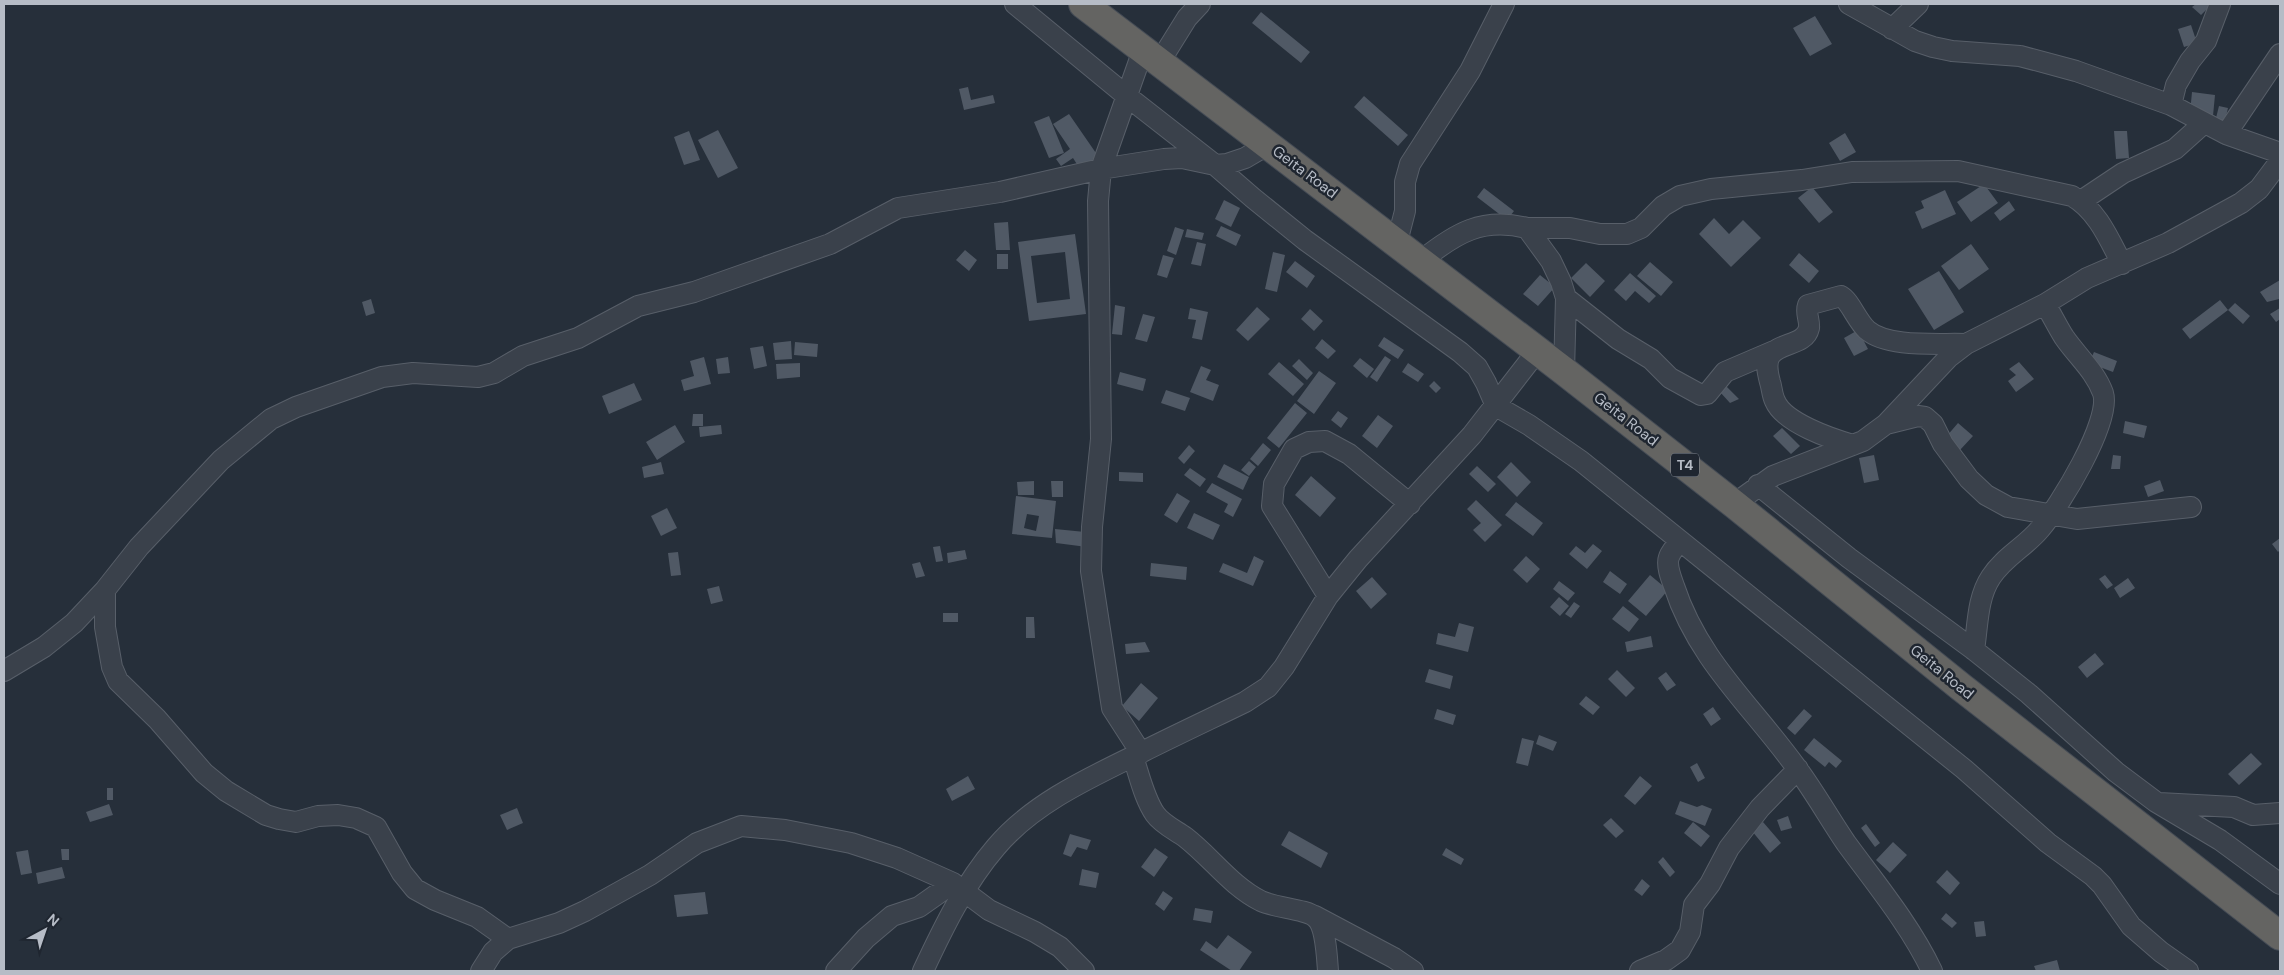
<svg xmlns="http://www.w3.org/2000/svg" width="2284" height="975" viewBox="0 0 2284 975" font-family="'DM Sans',sans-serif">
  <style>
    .building { fill: #505965; fill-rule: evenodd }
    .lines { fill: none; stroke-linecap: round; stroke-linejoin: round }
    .minor-casing { stroke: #585f69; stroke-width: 22 }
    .trunk-casing { stroke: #454c56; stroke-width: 30 }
    .minor { stroke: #3a414b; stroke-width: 20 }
    .trunk { stroke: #646462; stroke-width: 28 }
    .labels { text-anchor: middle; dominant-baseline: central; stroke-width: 5; stroke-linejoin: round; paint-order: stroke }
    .shield { fill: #1f2630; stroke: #898f99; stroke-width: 1 }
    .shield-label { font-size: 14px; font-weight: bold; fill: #b6bcc6 }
    .street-label { font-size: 15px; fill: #b6bcc6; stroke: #1f2630 }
  </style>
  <rect width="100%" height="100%" fill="#262f3a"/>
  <path class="building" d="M2196,4h16l-11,11 -9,-8z
    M1261,12l49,40 -9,11 -49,-40z
    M1815,16l17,28 -22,12 -17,-28z
    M2191,25l6,18 -13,4 -6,-18z
    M968,87l3,13 22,-5 2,8 -31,7 -5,-21z
    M2192,92l23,3 -2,21 -23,-3z
    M1364,96l44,39 -10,11 -44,-39z
    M2219,106l9,2 -4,17 -9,-3z
    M1069,114l29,42 -18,13 -7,-11 -12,8 -5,-7 14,-10 -17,-25z
    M1049,116l15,37 -15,5 -15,-36z
    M718,130l20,38 -20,10 -20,-38z
    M689,131l11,29 -16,5 -10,-28z
    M2114,131h13l2,27 -13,1z
    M1845,133l11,19 -16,9 -11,-18z
    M1984,184l14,19 -27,19 -14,-20z
    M1812,187l21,25 -14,11 -21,-25z
    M1484,188l30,23 -7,9 -30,-23z
    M1945,190l11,24 -34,15 -7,-17 9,-4 -3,-7z
    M1224,200l16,8 -9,19 -16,-8z
    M2009,201l6,9 -15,11 -6,-8z
    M1714,218l15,16 14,-14 18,18 -30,29 -32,-33z
    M1008,222l2,28h-14l-2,-27z
    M1221,226l20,9 -5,11 -20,-10z
    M1175,227l9,3 -8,25 -9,-4z
    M1187,229l17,4 -2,7 -17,-3z
    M1075,234l11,80 -57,7 -11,-79zM1065,252l5,47 -33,4 -6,-47z
    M1197,242l9,2 -5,22 -10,-2z
    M1971,244l18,25 -30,21 -18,-24z
    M965,250l12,10 -8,11 -13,-11z
    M1273,252l12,3 -8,37 -12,-3z
    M1799,253l20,18 -10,12 -20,-18z
    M997,254h11v15h-11z
    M1163,255l11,3 -7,20 -10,-3z
    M1295,261l20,15 -8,12 -21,-16z
    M1650,262l23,20 -12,14 -24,-20z
    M1586,263l19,18 -15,16 -19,-19z
    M1939,271l25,41 -30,18 -26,-41z
    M1630,273l26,23 -7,7 -14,-12 -9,10 -12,-11z
    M1540,275l15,12 -17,19 -15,-12z
    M2280,280v22l-1,-3 -12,3 -7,-10z
    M371,299l4,14 -9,3 -4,-14z
    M2220,300l8,10 -38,29 -8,-10z
    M2235,303l15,13 -7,8 -15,-14z
    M1115,305l10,2 -3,28 -10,-1z
    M1257,307l13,12 -22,22 -12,-11z
    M1190,308l18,4 -6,28 -10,-2 4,-18 -8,-1z
    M2280,308v11l-4,3 -6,-8z
    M1310,309l13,12 -9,10 -13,-12z
    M1143,314l12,3 -8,25 -12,-3z
    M1858,330l10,19 -14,7 -10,-18z
    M1384,337l20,13 -6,9 -20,-13z
    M1322,339l14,12 -8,8 -13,-11z
    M791,341l1,18 -17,1 -2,-17z
    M795,342l23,2 -1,13 -23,-2z
    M763,346l4,20 -13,3 -4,-21z
    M2094,352l23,9 -4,11 -24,-9z
    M1385,356l6,4 -14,22 -7,-5z
    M704,357l7,27 -27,7 -3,-11 13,-4 -4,-15z
    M728,357l2,16 -12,1 -2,-15z
    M1360,358l14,11 -7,9 -14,-12z
    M1299,359l14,14 -6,7 -15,-14z
    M1279,362l25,22 -11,12 -25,-22z
    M2019,362l15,17 -18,13 -8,-11 8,-6 -7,-6z
    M800,363v14l-23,2 -1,-15z
    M1408,363l16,11 -6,8 -16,-10z
    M1201,366l10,4 -5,10 13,5 -6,16 -23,-9z
    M1319,371l17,12 -22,31 -17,-13z
    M1120,372l26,7 -3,12 -26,-7z
    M1434,381l7,7 -5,5 -7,-7z
    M634,383l8,17 -33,14 -7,-18z
    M1726,386l13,13 -9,4 -10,-11z
    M1166,390l24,8 -5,13 -24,-8z
    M1295,403l12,10 -28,35 -12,-10z
    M1338,411l10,7 -7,10 -10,-8z
    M693,414h10v12h-11z
    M1378,415l15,11 -16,22 -15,-12z
    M2125,421l22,5 -3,12 -21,-5z
    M1958,423l15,13 -13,14 -14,-13z
    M675,425l10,17 -28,18 -11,-18z
    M721,425l1,9 -22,3 -1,-10z
    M1782,428l18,18 -9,8 -18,-18z
    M1263,443l8,7 -13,16 -8,-7z
    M1189,445l6,6 -11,13 -6,-6z
    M1874,455l5,25 -15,3 -5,-25z
    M2113,455l8,1 -1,13h-9z
    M1249,461l7,6 -7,9 -8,-6z
    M661,462l3,12 -20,4 -2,-11z
    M1511,462l20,20 -14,15 -20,-20z
    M1224,464l25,13 -6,13 -26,-13z
    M1477,466l19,18 -8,8 -19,-18z
    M1190,468l16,11 -6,8 -16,-12z
    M1119,472l24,1v9l-24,-1z
    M1311,476l25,22 -16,19 -25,-22z
    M2160,480l4,11 -16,6 -4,-11z
    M1034,481v14h-16l-1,-13z
    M1051,481h12v16h-11z
    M1212,483l30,16 -9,18 -9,-5 4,-8 -22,-12z
    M1177,493l13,8 -13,22 -13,-8z
    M1016,496l40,5 -4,37 -40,-4zM1027,514l12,2 -3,15 -12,-3z
    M1476,500l26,25 -17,17 -12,-12 8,-7 -14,-14z
    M1516,502l27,21 -10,13 -28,-21z
    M667,508l10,20 -16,8 -10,-20z
    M1194,513l26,12 -7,15 -26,-12z
    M1055,529l30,3 2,15 -31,-4z
    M2280,538v12l-2,2 -6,-8z
    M1593,544l9,7 -15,18 -18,-15 7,-8 9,7z
    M940,546l3,15 -7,1 -3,-15z
    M965,550l2,9 -19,4 -1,-10z
    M678,552l3,23 -10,1 -3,-23z
    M1254,556l10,5 -11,25 -34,-14 4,-9 24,10z
    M1526,556l14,13 -13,14 -14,-13z
    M920,562l5,14 -9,2 -4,-14z
    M1151,563l36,4 -1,13 -36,-4z
    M1610,571l17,13 -7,10 -17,-12z
    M1650,575l18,15 -22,26 -18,-15z
    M2105,575l8,10 -6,4 -8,-10z
    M1372,577l15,17 -16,15 -15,-18z
    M2128,578l7,10 -15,10 -6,-10z
    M1559,581l16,12 -7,8 -15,-12z
    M719,586l4,15 -12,3 -4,-15z
    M1559,597l10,9 -9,10 -10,-9z
    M1574,602l6,4 -9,12 -6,-4z
    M1623,606l16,13 -10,13 -17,-13z
    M943,613h15v9h-15z
    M1026,617h8l1,21h-9z
    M1459,623l15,4 -6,25 -32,-8 2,-11 17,4z
    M1651,636l2,11 -26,5 -2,-10z
    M1145,642l5,10 -24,2 -1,-10z
    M2095,653l9,11 -17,14 -9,-11z
    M1429,669l24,7 -3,13 -25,-7z
    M1617,670l18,18 -9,9 -18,-18z
    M1666,672l10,13 -9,6 -9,-13z
    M1141,683l17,15 -19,23 -17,-15z
    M1586,696l14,11 -7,8 -14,-11z
    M1713,707l8,12 -10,7 -8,-12z
    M1437,709l19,6 -3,10 -19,-6z
    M1804,709l8,7 -17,19 -8,-7z
    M1539,735l18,7 -4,9 -17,-7z
    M1522,738l12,3 -6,25 -12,-3z
    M1814,738l28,23 -6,7 -7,-6 -4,5 -21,-17z
    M2251,753l11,11 -23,21 -11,-11z
    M1697,763l8,15 -7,4 -8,-15z
    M968,776l7,13 -23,12 -6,-12z
    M1640,776l12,10 -17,19 -11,-9z
    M107,788h6v12h-6z
    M1680,801l17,6 5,-2 10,4 -7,17 -30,-12z
    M109,804l4,11 -23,7 -4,-10z
    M517,808l6,15 -16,7 -7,-15z
    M1788,816l4,12 -11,3 -4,-11z
    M1611,818l13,13 -8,7 -13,-13z
    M1693,822l17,14 -9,11 -17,-14z
    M1763,822l18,21 -11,10 -18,-22z
    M1866,824l14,19 -5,4 -14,-19z
    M1289,831l39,22 -7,15 -40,-23z
    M1070,834l21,6 -4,10 -10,-3 -6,10 -8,-3z
    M1893,842l14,13 -17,18 -14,-13z
    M1155,848l13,9 -14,20 -13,-10z
    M1446,848l18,11 -3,6 -19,-10z
    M61,849h8v11h-7z
    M28,850l4,23 -11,2 -5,-23z
    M1663,857l12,15 -5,5 -12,-15z
    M62,867l3,11 -27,6 -2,-11z
    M1082,869l17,4 -3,15 -17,-3z
    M1947,870l13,13 -10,12 -14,-13z
    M1642,879l8,7 -8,10 -8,-6z
    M1163,891l10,7 -9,13 -9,-7z
    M705,892l3,22 -31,3 -3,-22z
    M1195,908l18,3 -2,12 -18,-3z
    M1946,913l11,10 -5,5 -11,-9z
    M1984,921l2,15 -10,1 -2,-15z
    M1228,935l24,17 -13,19h-7l-32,-21 6,-9 11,8z
    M2057,960l3,11h-24l-2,-5z"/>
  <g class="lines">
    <g class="minor-casing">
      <path id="minor" d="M1015,4l113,93 87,68 38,33 52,42 155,112 17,15 9,16 10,23 33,19 52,36 383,308 84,74 45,33 9,9 29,41 30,26 27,19
        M1849,4l66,37 18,6 19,4 68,5 56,15 95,34 55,29 54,19
        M1892,29l26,-25
        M1159,63l28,-45 13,-14
        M2171,105l5,-20 14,-24 16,-20 14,-37
        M2226,134l54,-80
        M2081,201l42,-28 52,-24 29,-26
        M1527,228h43l30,6h27l14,-6 22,-22 17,-10 31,-7 91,-9 50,-8 106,-1 114,25c25,14 37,43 50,68
        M1397,242l8,-31v-29l5,-18 60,-93 34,-67
        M1422,260c34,-27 60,-43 105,-32l24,33 10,21 5,16 -2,73
        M1566,298l52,41 33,20 19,19 31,17 6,-1 18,-22 49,-21
        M1886,424l32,-8 7,1 8,7 10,20 26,35 17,16 22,12 69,12 114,-12
        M1853,445c-21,-6 -69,-22 -78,-44 -3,-6 -3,-13 -5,-19 -2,-8 -5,-18 0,-26 9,-14 35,-10 39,-28 1,-8 -4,-15 -1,-23l33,-9c9,5 16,25 26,34 21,18 71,13 99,14
        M1758,485l91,73 125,92 55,44 87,78 40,30 64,38 60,44
        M1734,504l39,-28 90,-35 23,-17 63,-67 17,-13 79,-40 42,-26 81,-35 73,-40 18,-14 21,-28
        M1680,542c-4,4 -9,9 -11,15 -3,8 2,21 5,29 24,74 78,120 122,181 18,24 33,51 50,76 30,41 64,82 86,128
        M105,590v37l7,40 6,14 39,38 47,54 22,18 40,24 13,4 17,3 22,-6 20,-1 18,3 20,9 26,46 13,16 20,11 42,17 31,22
        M1328,596l-56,-90 2,-22 20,-35 15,-7 16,-1 24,13 61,50
        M1974,650c4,-25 3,-52 17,-73 13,-20 34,-30 49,-48 19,-22 72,-108 63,-136 -8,-22 -26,-37 -39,-56 -7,-11 -12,-22 -19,-33
        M4,671l40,-24 30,-24 31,-33 34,-43 82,-87 50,-41 25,-12 86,-30 31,-4 65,4 16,-4 29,-17 55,-18 60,-32 56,-14 136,-48 68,-36 102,-16 101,-23 63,-10 18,-1 33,7 12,-1 18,-6 24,-14
        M1141,753l-29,-45 -21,-137 1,-44 9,-88 -3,-238 3,-32 42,-119
        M1133,757c6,17 11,41 22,57 7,10 20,16 30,23 26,20 46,49 76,64 15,7 45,8 54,16 11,8 12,41 13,54
        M2159,803l75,4 19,8 27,-2
        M1315,916l79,42 19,13
        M481,971l12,-19 15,-13 51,-16 26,-12 65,-36 47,-32 44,-17 44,4 66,13 46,15 56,25 36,27 46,22 25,15 24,24
        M836,971l30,-33 26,-22 27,-9 34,-24
        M923,971c20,-43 42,-88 73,-124 37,-44 95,-70 146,-95 34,-17 68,-33 103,-50l23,-15 16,-20 44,-71 30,-37 114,-124 66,-85
        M1640,971l26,-11 14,-10 10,-18 4,-27 16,-21 19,-36 31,-40 38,-39"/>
    </g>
    <g class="trunk-casing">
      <path id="trunk" d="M1083,4l481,367 170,133 227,183 319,249"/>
    </g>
    <use href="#minor" class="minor"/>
    <use href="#trunk" class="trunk"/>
  </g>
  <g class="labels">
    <rect class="shield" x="1671" y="453.5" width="28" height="23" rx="4"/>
    <g class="shield-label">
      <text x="1685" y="465">T4</text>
    </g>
    <g class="street-label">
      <text transform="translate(1305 172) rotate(37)">Geita Road</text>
      <text transform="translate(1626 419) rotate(38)">Geita Road</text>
      <text transform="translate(1942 672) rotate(39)">Geita Road</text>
    </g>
  </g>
  <rect width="2284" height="975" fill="none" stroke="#b6bcc6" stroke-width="10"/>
  <g transform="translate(45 930) rotate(40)" stroke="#1f2630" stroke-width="4" paint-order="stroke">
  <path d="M0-4L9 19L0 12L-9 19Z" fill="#b6bcc6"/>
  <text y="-8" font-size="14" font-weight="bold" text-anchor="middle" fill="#b6bcc6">N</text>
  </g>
</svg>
